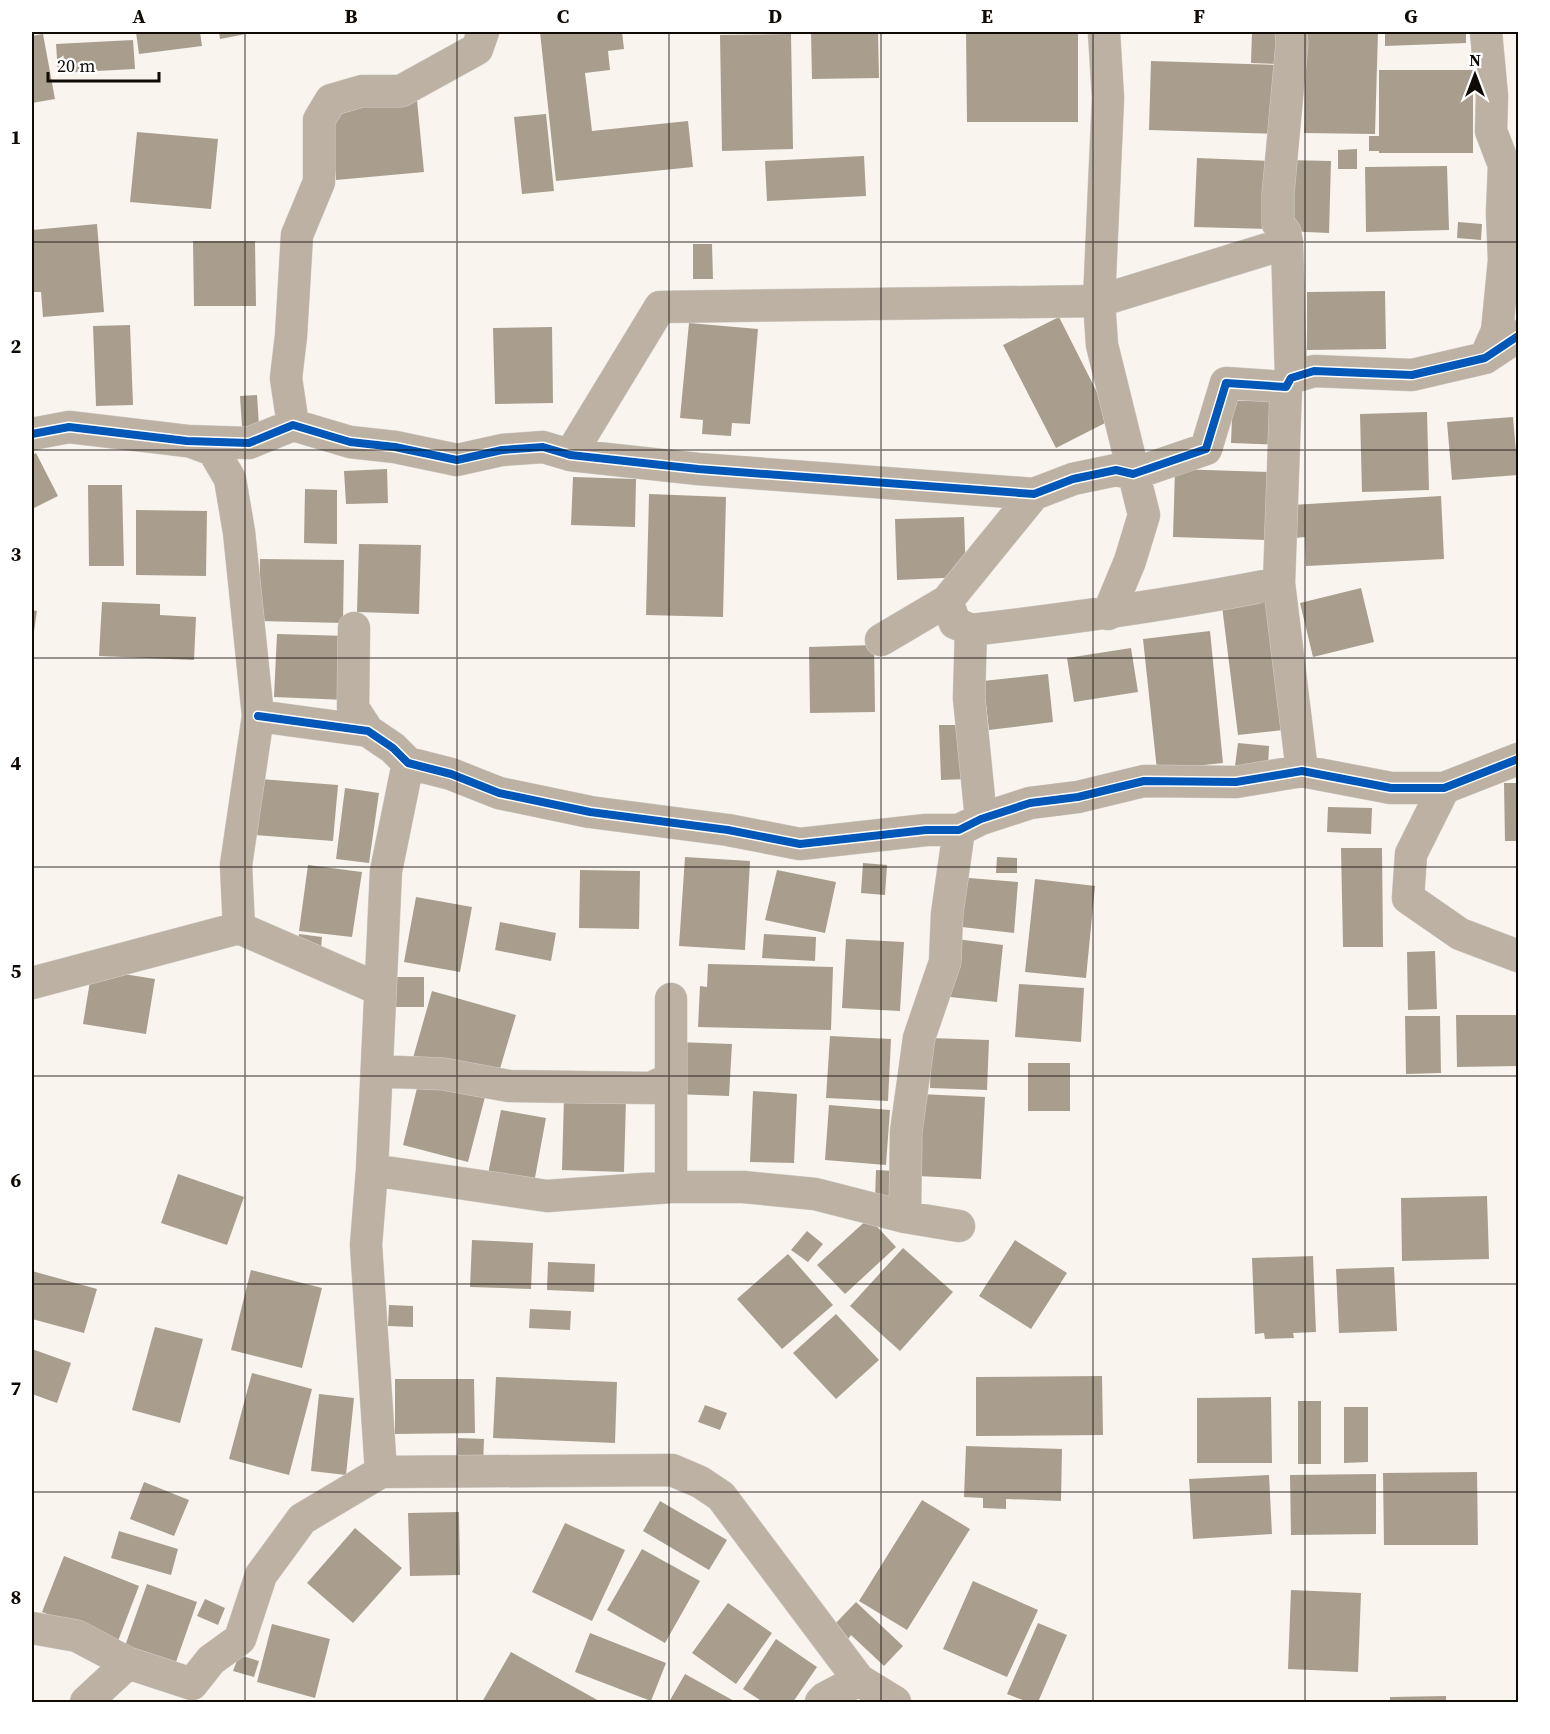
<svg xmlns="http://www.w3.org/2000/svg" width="1550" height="1734" viewBox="0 0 1550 1734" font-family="'Source Serif 4',serif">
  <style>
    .building { fill: #a99e8e }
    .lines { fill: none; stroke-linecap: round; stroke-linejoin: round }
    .street-casing { stroke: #d3cfca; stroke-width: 33 }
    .street { stroke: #bdb1a3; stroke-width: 32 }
    .cycleway-casing { stroke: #fff; stroke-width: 11 }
    .cycleway { stroke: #0057b8; stroke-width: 8 }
    .grid { fill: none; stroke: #100a05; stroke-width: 1.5; stroke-opacity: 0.55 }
    .neatline { fill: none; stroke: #100a05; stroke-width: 2 }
    .grid-label { font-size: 20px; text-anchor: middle; font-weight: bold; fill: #100a05 }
  </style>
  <rect width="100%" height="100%" fill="#f9f4ee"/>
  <path class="building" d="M136,32h64l2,14 -63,8z
    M219,32h32v1l-31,6z
    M540,32h82l2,17 -16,2 2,19 -25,3 7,58 96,-10 5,46 -137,14z
    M811,32h67l1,46 -67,1z
    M966,32h112v90h-111z
    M1252,32h26l-1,32 -26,-1z
    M1306,32h72l-3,102 -71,-1z
    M1385,32h81v11l-81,3z
    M43,34l12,65 -23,4v-67z
    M791,34l2,115 -71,2 -2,-116z
    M133,40l2,29 -77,4 -2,-29z
    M1151,61l129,4 -2,69 -129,-4z
    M1379,70h94v83h-94v-2h-10v-15h10z
    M417,100l7,72 -88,8 -7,-72z
    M546,114l8,77 -32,3 -8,-77z
    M137,132l81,7 -7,70 -81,-7z
    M1357,149v20h-19v-19z
    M864,156l2,40 -99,5 -2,-40z
    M1197,158l75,3 -3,68 -75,-2z
    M1286,160l45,1 -2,72 -45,-2z
    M1447,166l2,64 -83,2 -1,-65z
    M1458,222l24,2 -1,16 -24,-2z
    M97,224l7,88 -61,5 -2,-25h-9v-62z
    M193,241h62l1,65h-62z
    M693,244h19l1,35h-20z
    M1385,291l1,58 -79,1v-58z
    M1059,317l52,103 -55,28 -53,-103z
    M689,323l69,6 -8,95 -18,-1 -1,13 -29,-2 1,-14 -23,-2z
    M130,325l3,80 -37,1 -3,-80z
    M552,327l1,76 -58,1 -2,-76z
    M1233,392l53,2 -1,51 -54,-2z
    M257,395l2,31 -17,1 -2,-31z
    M1427,412l2,78 -67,2 -2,-78z
    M1513,417l5,58 -66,5 -5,-58z
    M36,453l22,43 -26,13v-54z
    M387,469l1,34 -42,1 -2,-33z
    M1175,469l94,3 -2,68 -94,-3z
    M573,477l63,2 -1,48 -64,-2z
    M88,485h34l2,81h-35z
    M305,489l32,1v54l-33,-1z
    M649,494l77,3 -3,120 -77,-2z
    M1441,496l3,63 -138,7 -1,-29 -11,1 -2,-33z
    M136,510l71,1 -1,65 -70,-1z
    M964,517l2,60 -69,3 -2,-61z
    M359,544l62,1 -2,69 -62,-2z
    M260,559l84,1 -1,63 -84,-2z
    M1361,588l13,54 -61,15 -13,-54z
    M1285,598l15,130 -62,7 -16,-129z
    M102,602l58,2v11l36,2 -2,43 -95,-4z
    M32,610l5,1 -4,27h-1z
    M1210,631l13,132 -66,7 -14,-131z
    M277,634l71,2 -2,64 -72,-3z
    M874,645l1,67 -65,1 -1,-66z
    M1131,648l7,44 -64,10 -7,-44z
    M1048,674l5,48 -64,8 -6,-49z
    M939,725h28l2,54 -28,1z
    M1238,743l31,3 -1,23 -33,-3z
    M260,779l78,6 -5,56 -78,-6z
    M1504,783h14v58h-13z
    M345,788l34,5 -10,70 -33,-4z
    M1328,807l44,1 -1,26 -44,-2z
    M1341,848h41l1,99h-40z
    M685,857l65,4 -5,89 -66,-4z
    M997,857l20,1v15h-21z
    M863,863l24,2 -2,30 -24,-2z
    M308,865l54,7 -10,65 -53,-6z
    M580,870l60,1 -1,58 -60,-1z
    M777,870l59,12 -11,51 -60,-13z
    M957,877l61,5 -4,51 -61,-7z
    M1035,879l60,7 -9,92 -61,-6z
    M416,897l56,10 -12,65 -56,-10z
    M500,922l56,11 -5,28 -56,-11z
    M299,934l23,3 -1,11 -24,-3z
    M764,934l52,3 -1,24 -53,-3z
    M846,939l58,3 -4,69 -58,-3z
    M957,939l46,6 -6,57 -47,-5z
    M1435,951l2,58 -29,1 -1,-58z
    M708,964l125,3 -2,63 -133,-3 2,-41 7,1z
    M92,969l63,10 -9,55 -63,-10z
    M393,977h31v30h-31z
    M1019,984l65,4 -3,54 -66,-5z
    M432,991l84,24 -20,67 -83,-24z
    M1456,1015h62v51l-61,1z
    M1405,1016h35l1,57 -35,1z
    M830,1036l61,3 -3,62 -62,-3z
    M931,1038l58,2 -2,50 -57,-2z
    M676,1042l56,2 -3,52 -56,-2z
    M1028,1063h42v48h-42z
    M419,1080l66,17 -17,65 -65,-17z
    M753,1091l44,3 -3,69 -44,-1z
    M920,1094l65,3 -4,82 -64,-3z
    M564,1097l62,2 -2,73 -62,-2z
    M829,1105l61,5 -4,55 -61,-5z
    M501,1110l45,8 -12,65 -46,-9z
    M876,1170l20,1 -1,29 -20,-1z
    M178,1174l66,23 -17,48 -66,-22z
    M1487,1196l2,63 -87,2 -1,-63z
    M869,1218l27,29 -51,47 -28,-29z
    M807,1231l16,13 -15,18 -17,-12z
    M472,1240l61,3 -2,46 -61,-2z
    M1015,1240l52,33 -36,56 -52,-33z
    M903,1248l50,44 -53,59 -50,-45z
    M788,1254l45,51 -51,44 -45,-50z
    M1313,1256l3,76 -23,1 1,5 -29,1 -1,-6 -9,1 -3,-76z
    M548,1262l47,2 -1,28 -47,-2z
    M1394,1267l3,64 -58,2 -3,-64z
    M251,1270l71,18 -20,80 -71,-18z
    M32,1271l65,18 -13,44 -52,-14z
    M389,1305l24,1v21l-25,-1z
    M530,1309l41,2 -1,19 -41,-2z
    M836,1314l43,46 -43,39 -43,-46z
    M155,1327l48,12 -23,84 -48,-13z
    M32,1349l39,14 -14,40 -25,-9z
    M252,1373l60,16 -23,86 -60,-16z
    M1102,1376l1,59 -127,1v-59z
    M496,1377l121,5 -2,61 -122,-5z
    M395,1379h79l1,54 -80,1z
    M319,1394l35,4 -8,77 -35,-4z
    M1271,1397l1,66h-75v-65z
    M1298,1401h23v63h-23z
    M705,1405l22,8 -7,17 -22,-8z
    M1344,1407h24v55l-24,1z
    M458,1438l26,1 -1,28 -26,-1z
    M966,1446l96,3 -1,52 -55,-2v10l-23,-1v-10l-19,-1z
    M1477,1472l1,73h-94l-1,-72z
    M1376,1474v60l-85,1 -1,-60z
    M1269,1475l3,59 -79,5 -4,-60z
    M144,1482l45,18 -15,36 -44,-17z
    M922,1500l48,29 -63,101 -48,-29z
    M660,1501l67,39 -18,30 -66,-39z
    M459,1512l1,63 -50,1 -2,-63z
    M565,1523l60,27 -33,71 -60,-29z
    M355,1528l47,40 -49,55 -46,-40z
    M119,1531l59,18 -7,26 -60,-17z
    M642,1549l58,32 -35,62 -58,-33z
    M64,1556l75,30 -21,55 -76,-29z
    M973,1581l65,29 -31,67 -64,-28z
    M147,1584l50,18 -22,63 -50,-19z
    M1291,1590l70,3 -3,79 -70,-3z
    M205,1599l20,9 -7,17 -21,-9z
    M856,1602l47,44 -19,20 -33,-31 -3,4 -14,-14z
    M728,1603l44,30 -36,51 -44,-31z
    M1038,1623l29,12 -29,67h-10l-21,-8z
    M272,1624l58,15 -15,59 -58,-16z
    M590,1633l76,30 -15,38 -76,-29z
    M776,1639l41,28 -24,35h-30l-20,-13z
    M511,1652l90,50h-119z
    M239,1655l20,6 -5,16 -21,-6z
    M685,1674l51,28h-67z
    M1446,1696v6h-56v-5z"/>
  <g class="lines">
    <g class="street-casing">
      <path id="street" d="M1104,32l4,66 -9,203 3,44 42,170 -14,46 -22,53
        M1291,32l1,11 -14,151v30l7,8 2,11 4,135
        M1485,358l12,-27 7,-71 -2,-47 2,-48 -13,-34 1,-35 -6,-64
        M1286,387l-7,196 23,188
        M293,425l-7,-47 5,-42 6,-101 22,-53v-62l12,-20 31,-9h39l76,-42 6,-17
        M32,434l37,-7 118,14 62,2 44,-18 57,17 45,5 62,13 45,-10 41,-3 27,8 128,14 336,25 39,-15 43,-9 17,4 73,-25 20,-66 60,4 5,-9 23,-7 98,4 73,-17 33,-22
        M189,441l24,9 17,29 9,53 19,184 -22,149 3,63
        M570,455l90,-148 439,-6 188,-58
        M947,601l8,22 16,7c104,-12 206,-26 308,-47
        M354,628l-1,80 15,23
        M971,630l-2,68 12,121
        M881,640l66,-39 87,-107
        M258,716l110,15 25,17 15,15 43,11 48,19 91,19 138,18 72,14 126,-14h33l22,-11 49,-16 48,-6 66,-16 92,1 66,-11 89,17h53l74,-29
        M1444,788l-33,66 -3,44 52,36 58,22
        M32,983l207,-55 140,61
        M671,999v188
        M377,1071l66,3 66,12 142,2 19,-9
        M372,1170l175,26 124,-9h72l72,7 90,23 54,9
        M905,1217l1,-85 13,-94 26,-76 2,-48 12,-84
        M381,1472l-15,-227 6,-75 14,-299 22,-108
        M32,1628l45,8 51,27 64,21
        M192,1684l19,-24 29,-21 21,-64 41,-56 79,-47 291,-2 28,12 21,14 138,184 36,22
        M86,1702l42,-39
        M821,1702l4,-4 34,-18"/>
    </g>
    <use href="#street" class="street"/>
    <g class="cycleway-casing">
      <path id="cycleway" d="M32,434l37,-7 118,14 62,2 44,-18 57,17 45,5 62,13 45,-10 41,-3 27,8 128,14 336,25 39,-15 43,-9 17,4 73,-25 20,-66 60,4 5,-9 23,-7 98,4 73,-17 33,-22
        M258,716l110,15 25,17 15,15 43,11 48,19 91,19 138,18 72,14 126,-14h33l22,-11 49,-16 48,-6 66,-16 92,1 66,-11 89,17h53l74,-29"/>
    </g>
    <use href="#cycleway" class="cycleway"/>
  </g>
  <path class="grid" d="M245,32v1670M457,32v1670M669,32v1670M881,32v1670M1093,32v1670M1305,32v1670M32,242h1486M32,450h1486M32,658h1486M32,867h1486M32,1076h1486M32,1284h1486M32,1492h1486"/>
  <rect width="1550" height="1734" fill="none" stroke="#ffffff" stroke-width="66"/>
  <g transform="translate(1475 75)" stroke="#ffffff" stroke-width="4.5" paint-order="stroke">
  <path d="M0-4.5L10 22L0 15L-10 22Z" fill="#100a05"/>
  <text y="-9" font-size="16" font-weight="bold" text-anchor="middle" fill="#100a05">N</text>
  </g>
  <path d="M48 72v9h111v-9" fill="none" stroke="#100a05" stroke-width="3"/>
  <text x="57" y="72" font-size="18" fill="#100a05" stroke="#ffffff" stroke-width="4.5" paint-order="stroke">20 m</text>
  <rect x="33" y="33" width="1484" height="1668" class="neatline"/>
  <g class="grid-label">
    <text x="139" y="23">A</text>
    <text x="351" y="23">B</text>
    <text x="563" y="23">C</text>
    <text x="775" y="23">D</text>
    <text x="987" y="23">E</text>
    <text x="1199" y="23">F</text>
    <text x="1411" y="23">G</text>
    <text x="16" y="144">1</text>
    <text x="16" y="353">2</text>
    <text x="16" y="561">3</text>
    <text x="16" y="770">4</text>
    <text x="16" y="978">5</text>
    <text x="16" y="1187">6</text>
    <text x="16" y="1395">7</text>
    <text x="16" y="1604">8</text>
  </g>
</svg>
